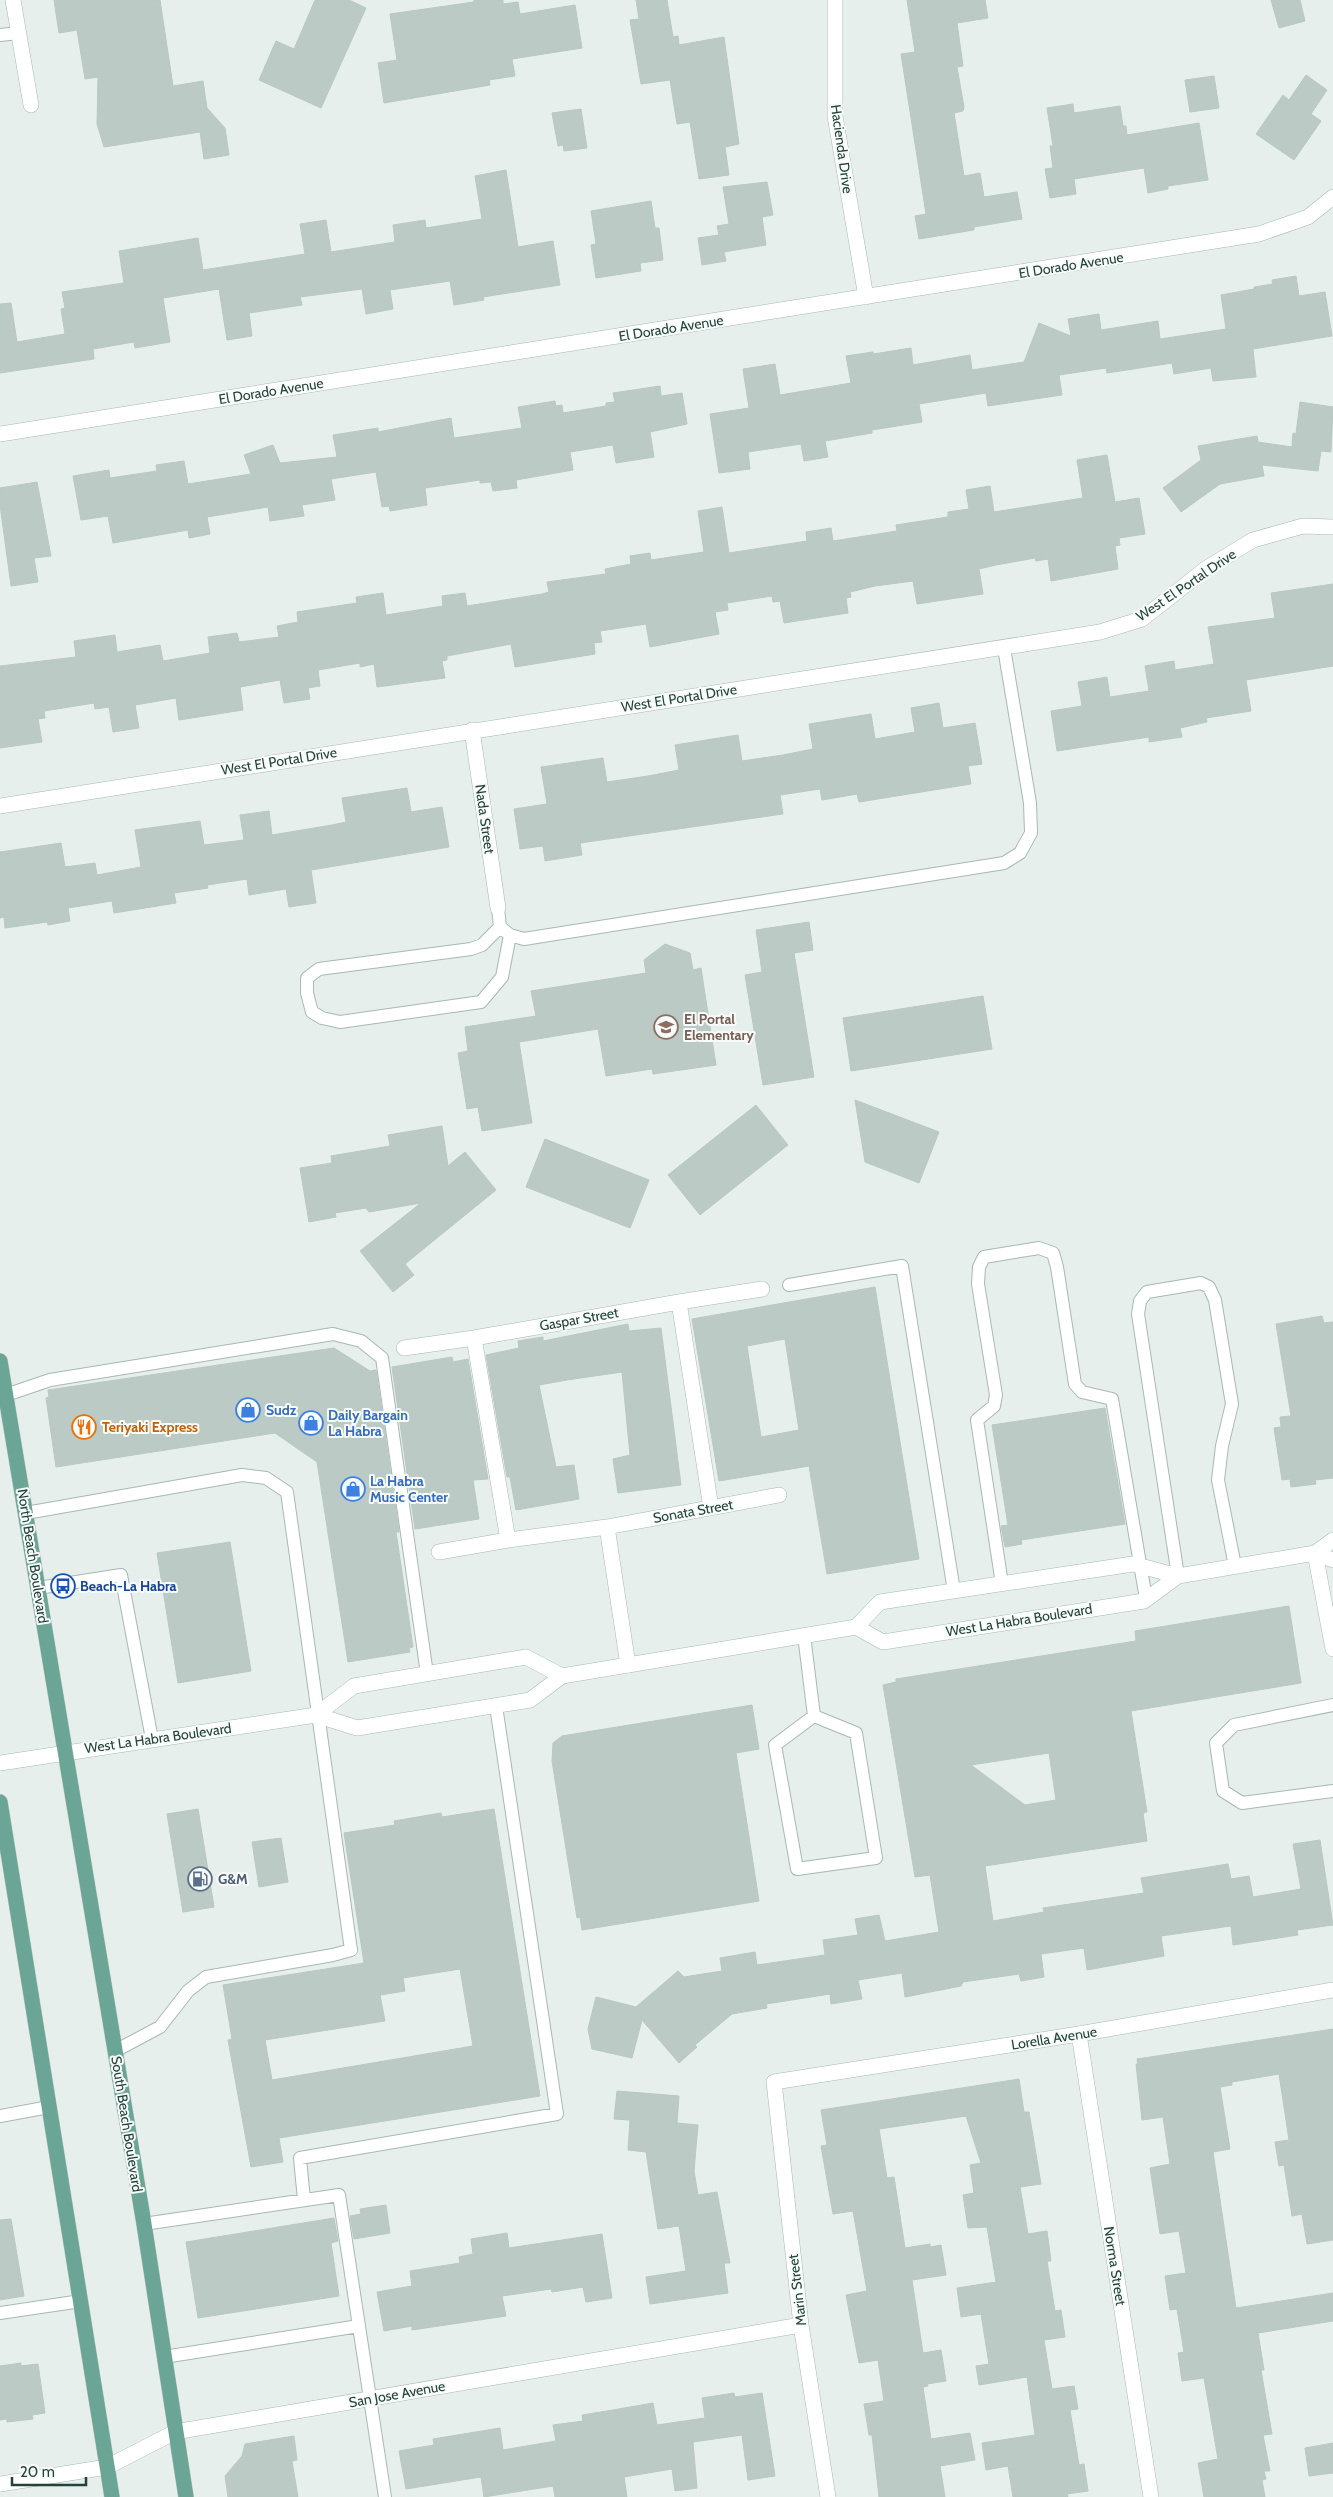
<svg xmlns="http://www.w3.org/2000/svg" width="1333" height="2497" viewBox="0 0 1333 2497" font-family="Cabin,sans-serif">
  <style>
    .building { fill: #bbcac4; stroke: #b8c9c2; fill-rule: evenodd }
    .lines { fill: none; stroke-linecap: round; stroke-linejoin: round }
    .service-casing { stroke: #a8b8b2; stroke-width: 14 }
    .minor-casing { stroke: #a8b8b2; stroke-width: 16 }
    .secondary-casing { stroke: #a4bbb3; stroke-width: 16 }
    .primary-casing { stroke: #c2cac8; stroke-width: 16 }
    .service { stroke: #fff; stroke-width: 12 }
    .minor { stroke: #fff; stroke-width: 15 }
    .secondary { stroke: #fff; stroke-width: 15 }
    .primary { stroke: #6aa596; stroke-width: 15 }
    .labels { text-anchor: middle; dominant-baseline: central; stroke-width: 4; stroke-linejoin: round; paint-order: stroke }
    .street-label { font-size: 14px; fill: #24423a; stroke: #f7fbf9 }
    .education-label { font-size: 14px; font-weight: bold; fill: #785e54; stroke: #f7fbf9; text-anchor: start }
    .shop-label { font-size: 14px; font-weight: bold; fill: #366cbe; stroke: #f7fbf9; text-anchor: start }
    .food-label { font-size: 14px; font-weight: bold; fill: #c56008; stroke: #f7fbf9; text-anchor: start }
    .transit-label { font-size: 14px; font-weight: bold; fill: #164399; stroke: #f7fbf9; text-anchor: start }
    .service-label { font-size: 14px; font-weight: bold; fill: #4e5e75; stroke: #f7fbf9; text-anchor: start }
  </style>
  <rect width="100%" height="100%" fill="#e6efeb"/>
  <path class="building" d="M54,0h106l13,86 30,-5 4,27 18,20 4,27 -25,4 -4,-27 -96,15 -7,-23 1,-47 -13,2 -8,-49 -18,3z
    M315,0h34l17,8 -45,100 -62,-28 17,-39 18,8z
    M474,0h29v4l15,-2 2,12 55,-9 7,43 -70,11 3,17 -26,4 1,5 -106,18 -6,-40 19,-3 -7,-46 84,-12z
    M636,0h31l6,37 5,-1 1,9 45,-8 15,107 -14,3 4,28 -30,4 -9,-57 -13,2 -7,-44 -29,4 -11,-64 9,-1z
    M907,0h78l3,18 -31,5 6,43 -6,1 7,40 -1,4 -9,2 10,63 16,-3 4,24 33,-5 5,27 -48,8v3l-55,9 -4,-23 11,-2 -25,-160 14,-2z
    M1271,0h29l5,21 -26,7z
    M1306,75l21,15 -16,24 10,7 -27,39 -38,-26 27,-39 6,5z
    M1214,76l5,32 -29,4 -5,-32z
    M1073,104l1,9 46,-7 3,20h3l1,9 72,-12 9,57 -40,6v3l-20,4 -4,-25 -70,11 2,15 -26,4 -5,-29 8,-1 -3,-22h3l-6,-38z
    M581,109l6,39 -23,3 -1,-6 -5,1 -6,-33z
    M506,170l12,77 35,-6 7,44 -77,12 1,3 -30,5 -4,-24 -60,9 3,19 -27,5 -4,-25 -62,8 2,8 -53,8 3,23 -25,4 -8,-51 -56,9 7,44 -35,6 -1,-6 -41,7 1,10 -94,14v-69l11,-1 6,39 48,-8 -4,-25 4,-1 -3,-16 62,-9 -5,-32 79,-13 5,32 102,-16 -5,-30 26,-4 5,32 64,-10 -2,-17 32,-5 1,8 56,-9 -7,-43z
    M767,182l6,33 -11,2 4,28 -42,7 2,9 -24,4 -4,-27 21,-3 -2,-9 12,-2 -6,-37z
    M651,201l4,27h4l4,32 -23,3 1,8 -45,7 -5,-33 5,-1 -5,-33z
    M1296,276l3,20 26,-4 7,44 -79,13 3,28 -43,4 -2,-13 -37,6 -2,-11 -65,10 -1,-5 -47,7 3,20 -74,11 -2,-13 -67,11 3,18 -50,8v3l-47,8 3,16 -24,4 -3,-17 -53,8 2,17 -31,4 -9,-59 39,-6 -6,-39 32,-5 5,31 71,-12 -5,-27 27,-4v2l38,-6 2,17 57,-10 2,15 52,-8 15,-39 32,13 -3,-17 31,-5 2,16 57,-9 2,18 66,-10 -5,-34 33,-6v-2l19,-3 -1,-4z
    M660,386l1,10 21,-3 5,31 -37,8 4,25 -38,6 -3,-18 -43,7 3,18 -57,10 1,8 -24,3 -2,-9 -11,1v-3l-55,8 2,17 -37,6 -1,-5 -7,1 -6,-35 -45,7 4,21 -33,5 2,11 -34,5 -2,-14 -61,10 3,17 -21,4 -1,-8 -75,13 -5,-27 -27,4 -8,-44 36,-6 1,8 47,-7 -1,-6 28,-4 4,23 63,-10 -7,-19 29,-10 7,18 57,-6 -4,-22 45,-7v4l73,-14 3,20 68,-10 -4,-21 37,-6 1,5 6,-1 1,8 43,-7v-3l9,-1 -2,-9z
    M1300,402l33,5 -2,45 -10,-1 -3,20 -56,-6 2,11 -44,8 -39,28 -18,-24 38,-28 -3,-14 59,-10 1,6 34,5 1,-14 3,1z
    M1107,455l8,47 24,-4 6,36 -26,4 1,7 -5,1 3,23 -67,12 -3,-22 -12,2 -1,-3 -39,7 -17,4 4,25 -66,10 -4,-23 -38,5 -25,6 1,5 -5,1 2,15 -64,10 -4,-22 -7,1 -1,-6 -45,7 1,7 -13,2 4,22 -69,13 -4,-23 -46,7 2,11 -8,1 1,11 -80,13 -4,-23 -64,12v4l-5,1 3,17 -68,9 -3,-23 -14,3v-4l-42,7 2,16 -12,2 2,11 -26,4 -4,-23 -40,7 3,23 -64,10 -3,-22 -41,7 4,23 -26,4 -4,-25 -14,2 -1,-6 -50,8 1,7 -7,1 4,23 -42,6v-82l76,-9 -2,-16 41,-6 2,17 43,-7 3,16 47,-8 -2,-16 29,-4 2,9 40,-5 -2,-11 21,-4 -1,-10 60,-9 -1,-6 27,-4 3,22 57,-9 -1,-10 23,-3 2,13 75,-12 7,-2 -2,-10 59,-8 -1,-5 26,-5 -1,-8 20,-3 1,7 53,-8 -6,-41 24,-4 7,46 78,-12 -1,-9 25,-4 2,13 64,-10 -1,-6 52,-8v-5l21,-3 -3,-19 24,-4 4,26 89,-14 -6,-38z
    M37,482l14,74 -17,2 4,24 -27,4 -11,-81v-17z
    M1333,584v82l-87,14 5,31 -45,7 1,4 -27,6 2,9 -33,5v-5l-92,14 -6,-40 31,-5 -4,-24 29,-5 3,20 39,-6 -4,-25 29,-5 1,9 39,-6 -6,-37 67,-9 -4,-25z
    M939,703l4,25 32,-5 7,41 -14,2 3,18 -112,18 -2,-8 -35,6 -2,-11 -40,6 3,19 -203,29 2,12 -37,6 -2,-15 -23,3 -6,-40 33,-5 -6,-37 62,-9 4,24 41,-6 31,-6 -4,-25 63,-10 4,26 41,-6 30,-6 -4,-25 62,-10 4,25 40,-7 -4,-24z
    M407,788l4,24 31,-5 7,40 -138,23 5,33 -27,4 -3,-18 -37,6 -2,-16 -40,6 1,3 -34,5 2,10 -62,10 -2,-12 -44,7 2,13 -22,4 -1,-3 -42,6 -1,-11 -4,1v-66l61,-9 4,24 30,-4 2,12 44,-8 -6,-37 65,-9 4,24 40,-5 -4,-25 29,-4 3,24 60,-10 14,-3 -4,-24z
    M809,922l4,28 -19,3 20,124 -51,8 -18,-110 17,-3 -6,-42z
    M665,944l25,9 3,17 8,-2 15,97 -63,9 -1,-5 -46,7 -8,-47 -79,13 13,81 -50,8 -4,-24 -11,2 -9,-56 10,-2 -3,-24 71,-11 -5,-25 115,-18 -2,-13z
    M983,996l9,53 -141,22 -8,-53z
    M855,1100l84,32 -20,51 -54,-21z
    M756,1105l32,40 -88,70 -32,-40z
    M442,1126l6,40 17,-14 31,38 -91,74 9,11 -21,17 -33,-41 61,-48 -52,9 -3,-4 -31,5 1,4 -27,5 -9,-54 32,-5 -1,-7 59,-10 -2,-11z
    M545,1139l104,41 -19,48 -104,-41z
    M875,1287l44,272 -92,15 -18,-108 -90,15 -27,-162zM785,1339l14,91 -38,7 -14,-91z
    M1322,1316l2,7 9,-1v156l-18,2 1,4 -25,3 -1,-8 -8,1 -8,-52 7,-1 -1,-10 11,-1 -15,-92z
    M628,1324l1,7 32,-3 20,157 -63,8 -5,-34 17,-4 -8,-83 -55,8 -28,5 17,82 18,-2 5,34 -63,11 -6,-33h-3l-21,-122 33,-7 -1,-7 25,-4v4z
    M334,1348l36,23 6,-1 23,162h-3l17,115 -4,1 1,4 -62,10 -31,-200 -42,-29 -219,34 -10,-69 3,-1 -1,-7z
    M452,1357l1,5 15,-3 20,120 -15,1 6,39 -64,10 -23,-162z
    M1105,1408l20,116 -104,16 1,4 -17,3 -4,-21 7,-1 -16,-100z
    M230,1542l21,129 -73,12 -21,-130z
    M1289,1606l12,77 -170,28 16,101 -4,1 4,28 -162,25 8,55 51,-9 -1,-4 101,-15 -3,-15 87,-14 3,15 18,-3 4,21 48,-8 -8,-45 27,-4 13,85 -36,5 1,5 -65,10 -2,-19 -70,10 3,20 -77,14 -3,-22 -43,6 3,23 -23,4 -2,-7 -56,8 -2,4 -56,11 -3,-24 -44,7 4,19 -31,5 -1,-10 -64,10 1,4 -35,6 -37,31 2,2 -18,16 -37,-43 -10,38 -40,-9 -4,-20 8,-32 40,10 42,-36 6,6 38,-6 -2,-13 35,-6 2,13 68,-10 -2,-15 35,-5 -3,-16 24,-4 6,26 54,-9 -9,-57 -15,2 -32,-192 13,-3v-3l240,-38 -1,-10zM1049,1753l7,47 -31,5 -54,-40z
    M752,1705l7,44 -23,4 23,148 -177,29 -2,-13 -3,1 -25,-157 1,-18 9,-7z
    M198,1809l16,98 -31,5 -16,-98z
    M494,1809l46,287 -261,42 4,24 -32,5 -23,-127 4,-1 -9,-54 141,-22 -20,-130 51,-8 -1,-4 47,-8 1,4zM460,1969l13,77 -201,34 -7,-40 120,-19 -5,-26 25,-4 -2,-13z
    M281,1838l7,44 -29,5 -7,-45z
    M1333,2029v211l-26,4 -5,-30 -10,2 -8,-51 -5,1 -4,-24 14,-2 -10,-66 -47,8v3l-12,2 10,62 -17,3 23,156 97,-15v28l-75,12 6,37h-3l11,64 -9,1 7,36h-6l2,8 -4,1 3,17h-61l-6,-34 20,-4 -14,-81 -22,3 -4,-28 6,-1 -7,-43 -7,1 -5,-34 21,-3 -7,-42 -19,3 -10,-66 20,-4 -7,-47 -21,3 -6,-56h2l-1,-5z
    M1019,2079l5,33h5l12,72 -21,3 8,47 19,-3 4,30h-4l8,50 6,-1 4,27 -21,3 8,49 22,-3 4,23 -8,1 9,55 5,-1 4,27 -21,3 1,3h-55l-5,-31 -22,4 -4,-27 53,-8 -8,-58 -48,8 -3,-19 13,-2 -8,-50 -20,3 -4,-29 39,-6 -9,-55 -19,1 -5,-33 11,-2 -4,-28 11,-2 -15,-47 -87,13 8,49 7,-1 11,71 25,-4v3l11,-2 5,30 -34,5 11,73 18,-3 5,31 -19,3 1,2 -5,1 8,52 39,-6 5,27 -35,6 5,31h-66l-7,-62h-3l-5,-31 20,-3 -6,-41 -19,3 -13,-68 21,-4 -14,-80 -20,3 -12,-68 6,-1 -6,-35z
    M617,2091l62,5 -2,27 21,2 -4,46 4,24 19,-3 13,71h-6l4,30 -78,11 -4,-27 40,-6 -7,-45 -21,3 -12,-77 -18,-2 2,-30 -16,-1z
    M386,2205l4,28 -36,6 -4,-23 11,-2 -1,-5z
    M334,2218l4,23 -7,2 8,53 -141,22 -12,-76z
    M11,2219l13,77 -24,4v-80z
    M507,2233l2,15 93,-14 10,64 -26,4 -3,-15 -31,5 -1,-3 -49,7 4,20 -94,14v-4l-28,5 -7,-39 35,-6 -2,-15 50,-8 -1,-6 14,-3 -2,-15z
    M21,2363v3l17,-2 7,49 -13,2 1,4 -26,3v-3l-7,1v-54z
    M734,2393l1,4 27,-4 13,83 -27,4 -6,-45 -49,7 4,46 -22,3 -3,-22 -48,8 3,20h-72l-2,-11 -69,11 -3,-20 -75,12 -7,-38 35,-6 -1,-6 67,-11 3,22 53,-9 -3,-16 30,-4 -1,-6 31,-5 40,-7 4,22 48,-7 -3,-20z
    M294,2436l3,24 -5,1 6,36h-70l-3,-21 17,-20 3,-12z
    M1333,2443v30l-24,3 -4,-28z"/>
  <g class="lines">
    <g class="service-casing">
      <path id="service" d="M0,35l19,-2
        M498,908l2,19 10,8 14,4 480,-76 16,-10 11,-20 -1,-30 -26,-155
        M500,927l-18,18 -11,4 -152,20 -12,9v15l5,19 10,6 18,4 141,-20 21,-25 8,-42
        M789,1285l113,-19 52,325
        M6,1395l44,-15 283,-46 28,7 21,17 45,316
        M26,1513l216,-38 24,3 21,14 64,458 -18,5 -127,22 -18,14 -28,36 -45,24
        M1178,1576l-40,-262 2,-13 7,-9 54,-9 8,4 6,13 17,104 -10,42 -4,34 17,86
        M1002,1584l-25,-164 17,-14 2,-11 -18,-111 1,-17 5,-10 55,-9 14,5 4,14 18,117 7,8 30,7 34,200
        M38,1588l83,-13 31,164
        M804,1635l10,81 42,17 20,125 -79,11 -22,-124 39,-29
        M1333,1705l-99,20 -18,18 7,48 19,12 91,-12
        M0,2116l49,-9
        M304,2200l-4,-42 257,-44 -61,-408
        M144,2224l195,-29 46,302
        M0,2313l81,-12
        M164,2357l195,-31"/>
    </g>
    <g class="minor-casing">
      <path id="minor" d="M13,0l18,105
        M835,0v116l31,181
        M0,434l1259,-200 49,-17 25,-20
        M472,730l26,178
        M0,806l1100,-174 42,-13 65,-51 46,-28 50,-14 30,1
        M679,1302l83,-13
        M404,1348l70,-10
        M508,1540l-34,-202 205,-36 32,206
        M439,1552l69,-12 99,-13
        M1315,1553l18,96
        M628,1665l-21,-138 172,-32
        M1079,2034l72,463
        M0,2484l107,-17 68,-35 626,-107
        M828,2497l-27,-172 -27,-243 305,-48 254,-44"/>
    </g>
    <g class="secondary-casing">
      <path id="secondary" d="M1315,1553l18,7
        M856,1627l27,15 261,-41 34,-25
        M316,1715l38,-29 172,-29 36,19
        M0,1763l316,-48 41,13 173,-28 32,-24 294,-49 24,-25 253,-38 45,12 137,-23 18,-13"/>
    </g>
    <g class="primary-casing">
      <path id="primary" d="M0,1361l144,863 42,273
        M0,1802l112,695"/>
    </g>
    <use href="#service" class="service"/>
    <use href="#minor" class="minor"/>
    <use href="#secondary" class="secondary"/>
    <use href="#primary" class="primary"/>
  </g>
  <defs>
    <g id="school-ring" transform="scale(1.25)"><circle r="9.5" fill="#f7fbf9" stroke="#8d6e63" stroke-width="1.5"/><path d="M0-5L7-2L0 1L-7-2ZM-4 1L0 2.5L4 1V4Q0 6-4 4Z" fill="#8d6e63"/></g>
    <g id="shop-ring" transform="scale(1.25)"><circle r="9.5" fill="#f7fbf9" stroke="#3f7fe0" stroke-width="1.5"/><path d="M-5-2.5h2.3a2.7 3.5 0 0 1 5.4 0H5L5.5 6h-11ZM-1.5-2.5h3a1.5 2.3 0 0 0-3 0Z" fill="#3f7fe0"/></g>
    <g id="restaurant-ring" transform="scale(1.25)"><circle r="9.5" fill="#f7fbf9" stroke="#e8710a" stroke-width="1.5"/><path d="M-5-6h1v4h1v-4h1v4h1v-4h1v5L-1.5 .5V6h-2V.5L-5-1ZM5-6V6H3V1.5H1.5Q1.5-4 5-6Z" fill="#e8710a"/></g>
    <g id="bus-ring" transform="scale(1.25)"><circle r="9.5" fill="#f7fbf9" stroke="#1a4fb4" stroke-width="1.5"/><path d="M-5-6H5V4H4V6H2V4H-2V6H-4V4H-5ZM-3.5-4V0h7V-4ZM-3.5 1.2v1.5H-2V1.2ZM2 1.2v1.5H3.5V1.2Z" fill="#1a4fb4"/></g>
    <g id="fuel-ring" transform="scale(1.25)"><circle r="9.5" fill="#f7fbf9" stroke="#5c6f8a" stroke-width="1.5"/><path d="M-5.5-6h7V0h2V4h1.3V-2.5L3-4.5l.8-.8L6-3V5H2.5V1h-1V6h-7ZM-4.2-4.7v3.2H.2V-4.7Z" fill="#5c6f8a"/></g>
  </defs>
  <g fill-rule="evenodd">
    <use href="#school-ring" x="666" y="1027"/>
    <use href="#shop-ring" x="248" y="1410"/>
    <use href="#shop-ring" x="311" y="1423"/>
    <use href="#restaurant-ring" x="84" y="1427"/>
    <use href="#shop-ring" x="353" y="1489"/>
    <use href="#bus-ring" x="63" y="1586"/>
    <use href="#fuel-ring" x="200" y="1879"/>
  </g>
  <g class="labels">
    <g class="street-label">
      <text transform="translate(842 149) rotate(82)">Hacienda Drive</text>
      <text transform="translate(1071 265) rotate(-9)">El Dorado Avenue</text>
      <text transform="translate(671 328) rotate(-9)">El Dorado Avenue</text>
      <text transform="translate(271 391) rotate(-9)">El Dorado Avenue</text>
      <text transform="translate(1186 585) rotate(-34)">West El Portal Drive</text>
      <text transform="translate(679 698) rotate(-9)">West El Portal Drive</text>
      <text transform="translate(279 761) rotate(-9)">West El Portal Drive</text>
      <text transform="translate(485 819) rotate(82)">Nada Street</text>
      <text transform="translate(579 1319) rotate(-10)">Gaspar Street</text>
      <text transform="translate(693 1511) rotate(-10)">Sonata Street</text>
      <text transform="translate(33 1556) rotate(81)">North Beach Boulevard</text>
      <text transform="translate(1019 1620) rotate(-9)">West La Habra Boulevard</text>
      <text transform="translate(158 1738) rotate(-8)">West La Habra Boulevard</text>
      <text transform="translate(1054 2038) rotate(-9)">Lorella Avenue</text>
      <text transform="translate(127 2124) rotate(81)">South Beach Boulevard</text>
      <text transform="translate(1115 2266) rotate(81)">Norma Street</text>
      <text transform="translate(797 2290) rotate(-97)">Marin Street</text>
      <text transform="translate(397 2394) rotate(-10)">San Jose Avenue</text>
    </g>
    <g class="education-label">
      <text x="684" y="1019">El Portal<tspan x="684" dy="16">Elementary</tspan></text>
    </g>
    <g class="shop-label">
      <text x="266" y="1410">Sudz</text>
      <text x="328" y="1415">Daily Bargain<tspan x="328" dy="16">La Habra</tspan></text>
      <text x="370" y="1481">La Habra<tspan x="370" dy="16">Music Center</tspan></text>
    </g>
    <g class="food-label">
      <text x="102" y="1427">Teriyaki Express</text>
    </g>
    <g class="transit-label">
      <text x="80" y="1586">Beach-La Habra</text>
    </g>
    <g class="service-label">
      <text x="218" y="1879">G&amp;M</text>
    </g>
  </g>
  <path d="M12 2477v8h74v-8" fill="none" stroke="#24423a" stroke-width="2.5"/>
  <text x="20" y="2477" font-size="15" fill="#24423a" stroke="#f7fbf9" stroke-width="4" paint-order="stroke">20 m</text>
</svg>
